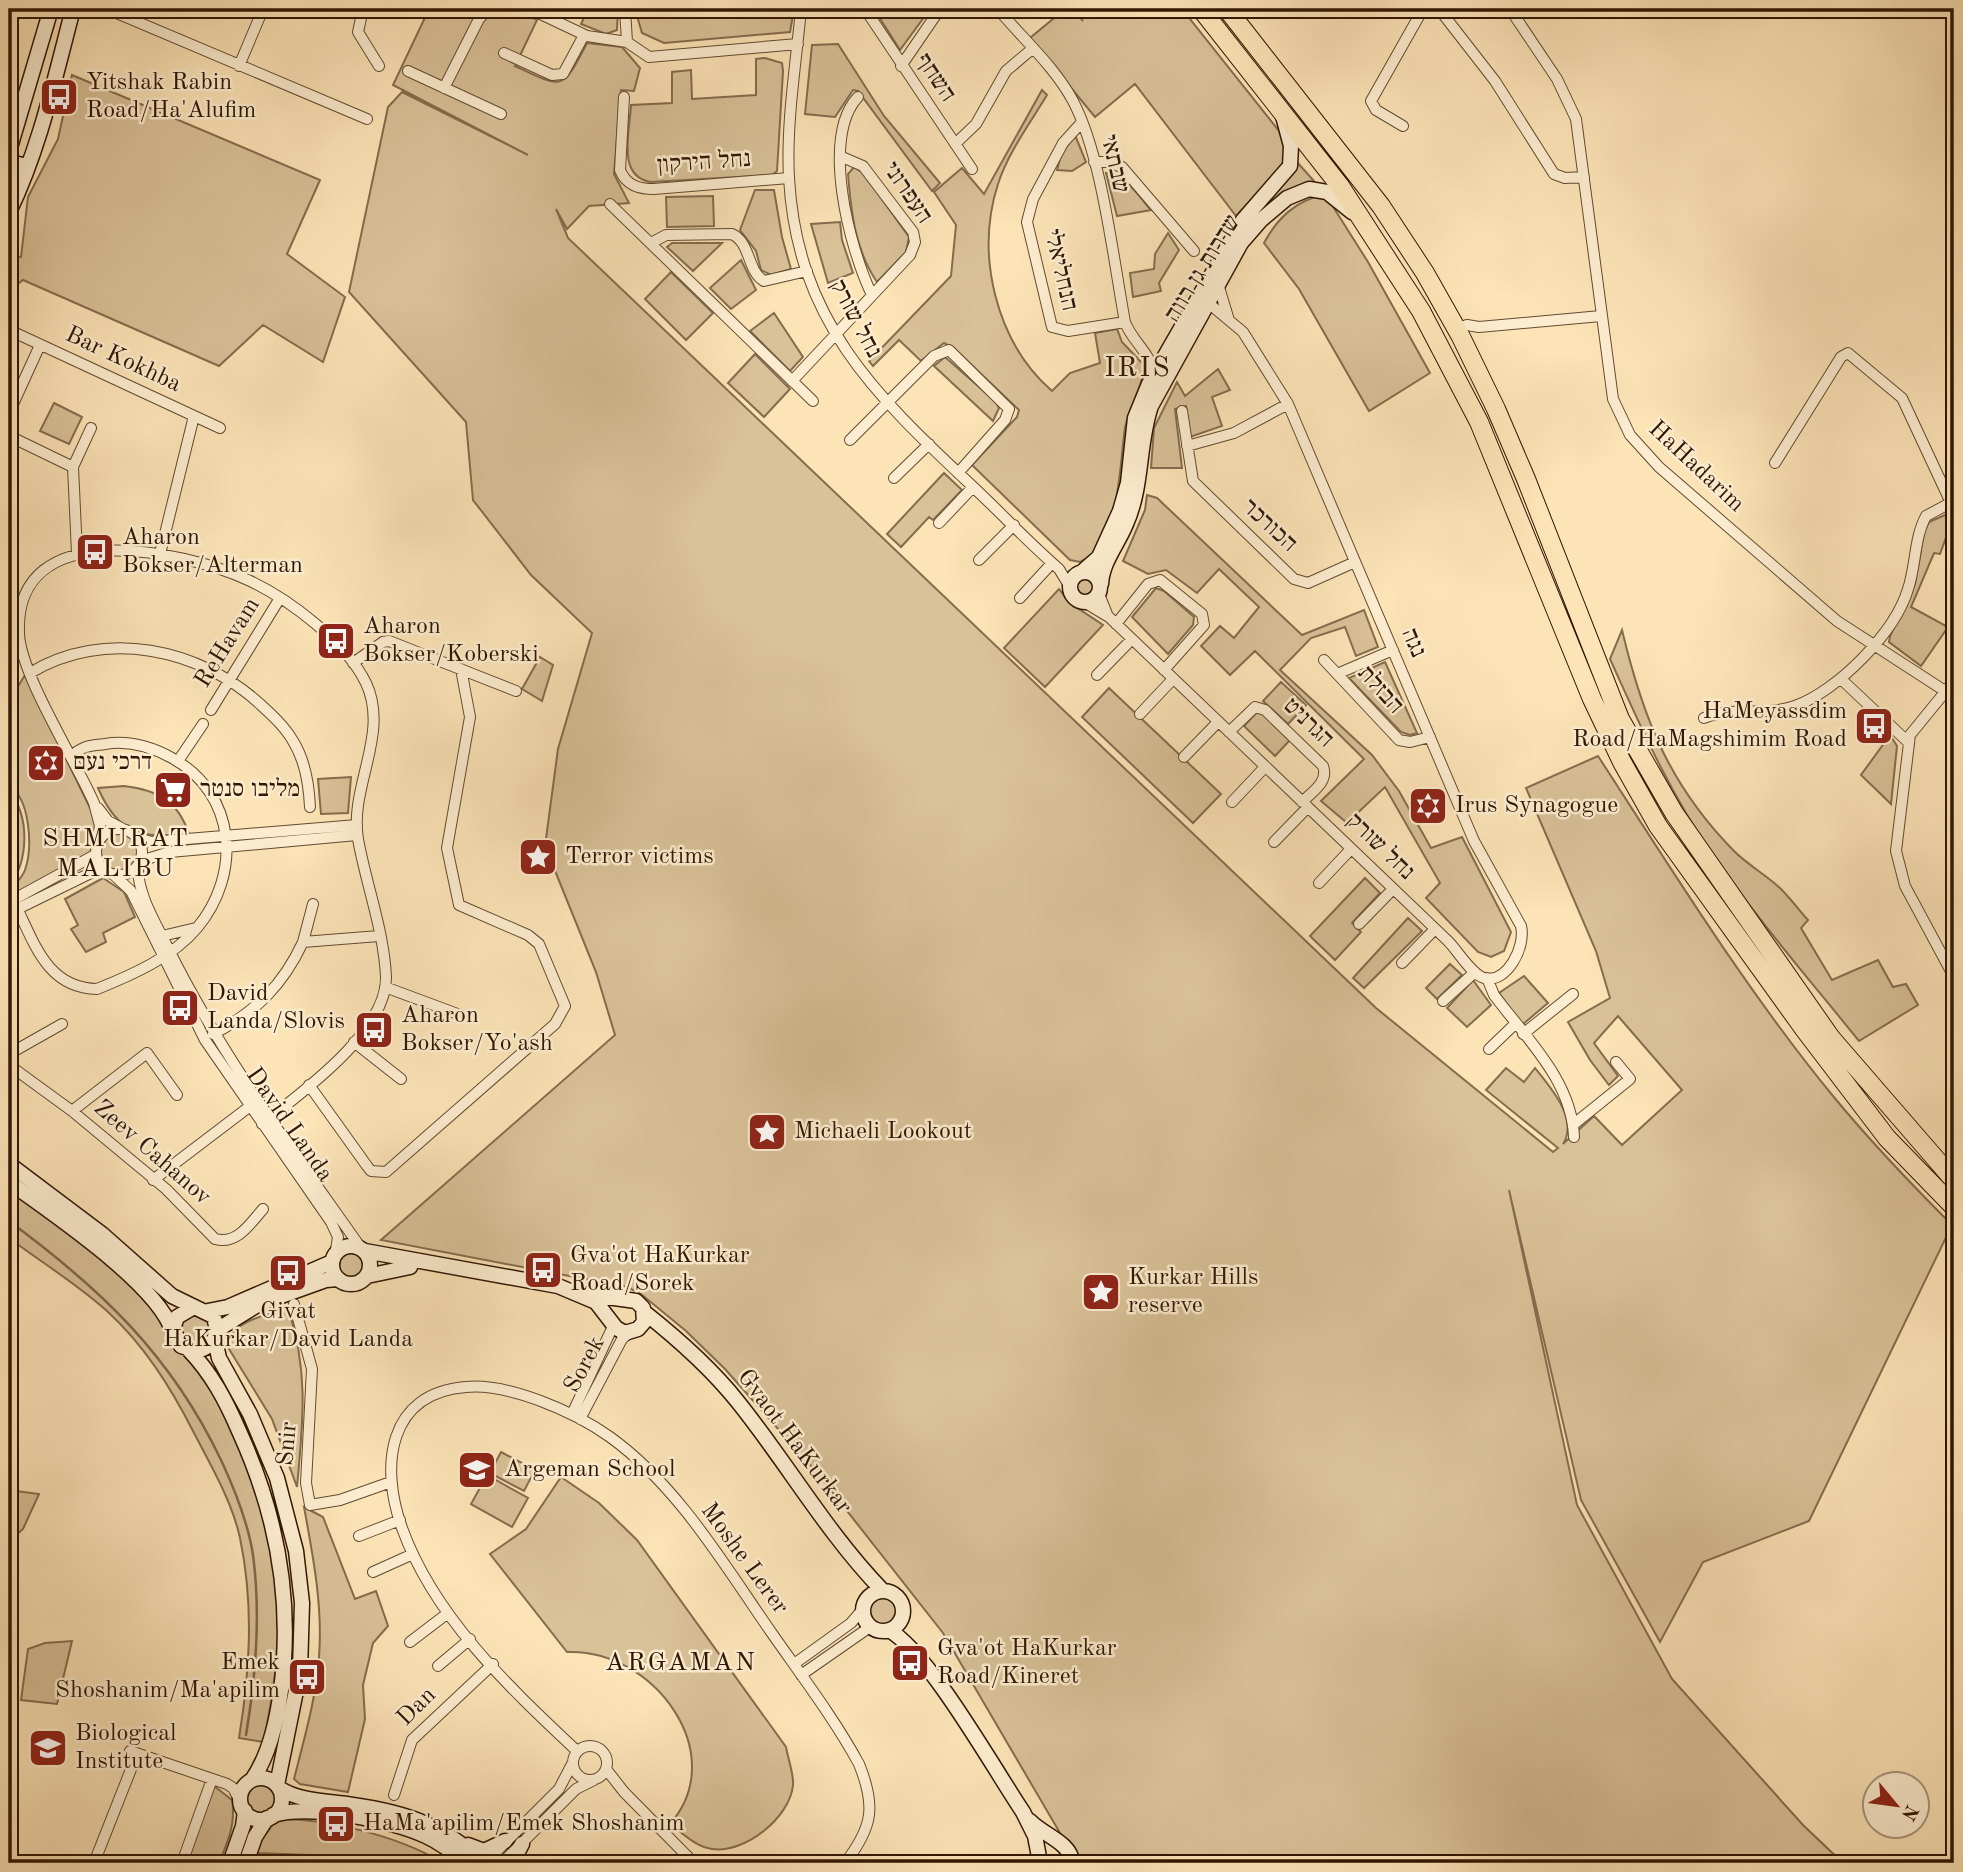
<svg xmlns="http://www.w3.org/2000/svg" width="1963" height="1872" viewBox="0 0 1963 1872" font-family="'Old Standard TT','Frank Ruhl Libre',serif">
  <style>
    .green { fill: #d9c198; stroke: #846c4e; stroke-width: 2 }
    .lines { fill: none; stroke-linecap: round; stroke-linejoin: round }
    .stream { stroke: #81684a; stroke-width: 2.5 }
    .street-casing { stroke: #634a30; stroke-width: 12 }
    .secondary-casing { stroke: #301603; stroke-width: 17 }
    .highway-casing { stroke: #301603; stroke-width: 20 }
    .street { stroke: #fdedd0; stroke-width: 10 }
    .secondary { stroke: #fdedd0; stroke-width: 14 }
    .highway { stroke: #fce4b7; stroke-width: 18 }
    .labels { text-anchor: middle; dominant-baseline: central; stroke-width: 5; stroke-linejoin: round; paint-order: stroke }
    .street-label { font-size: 24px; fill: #301603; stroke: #fdedd0 }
    .poi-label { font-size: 24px; fill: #301603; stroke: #fdedd0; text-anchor: start }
    .neighbourhood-label { font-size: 26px; letter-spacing: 2px; fill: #301603; stroke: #fdedd0 }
    .quarter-label { font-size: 28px; letter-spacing: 2px; fill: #301603; stroke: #fdedd0 }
  </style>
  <rect width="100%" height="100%" fill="#fce4b7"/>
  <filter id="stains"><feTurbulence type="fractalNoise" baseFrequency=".00286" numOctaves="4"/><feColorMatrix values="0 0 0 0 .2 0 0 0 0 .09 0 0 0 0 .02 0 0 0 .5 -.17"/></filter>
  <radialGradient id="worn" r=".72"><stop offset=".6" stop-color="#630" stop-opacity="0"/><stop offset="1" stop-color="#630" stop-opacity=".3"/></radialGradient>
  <path class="green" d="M429,9h108l-4,9 4,2 -22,46c49,23 47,25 72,-23l35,4 18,21 -6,23 -13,-1 -7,84 15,29 -40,3 -22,23 -11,-20 12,29 808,770 177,144 5,-4 -72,-58 20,-22 18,14 11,-14c15,19 44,51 28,76l31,-28 28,29 60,-55 -64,-74 -24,27 24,33 -9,9 -19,-25 -22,-38 42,-24 -14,-47 -70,-163 72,-32c74,114 148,234 235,340 37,45 77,87 119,129l-143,296 -106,41 -43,80 -79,-142 -72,-310 68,315 95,174 131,146 40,38h-760l-23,-30 -117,-200 -125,-159 -93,-105 -39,-38 -45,-37 -14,-7 -246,-47 234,-205 -19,-63 -51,-126 13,-97 34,-116 -61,-58 -58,-75 -7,-78 -117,-130 39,-185 14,-15 126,63 -135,-70z
    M588,9h30l-1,21 -11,4 -25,-10z
    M635,9h159l-4,23 -126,11 -22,-10z
    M874,9h56l-30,41z
    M1065,9h8l10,12 -9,-12h108l97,122 7,17 -4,19 -46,49 -101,-132 -40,33 -65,-79z
    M838,44l46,72 56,67 -8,8 -74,-100 -5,-1 -18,27 -30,-3 7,-69z
    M765,58l17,5 1,8 -6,100 -5,4 -121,7c-35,-5 -21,-52 -20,-77l41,-2v-31l19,-2 1,29 64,-4v-36z
    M72,75l248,105 -33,74 58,43 -22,65 -60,-37 -44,41 -196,-86 -8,6 -6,13v-43l12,1 7,-60 30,-58z
    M1042,90l5,5c-17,28 -39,58 -49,89 -23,71 -2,158 54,207l18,-18 30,-10 -5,-30 22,-4 5,13 23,24c-3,22 -16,41 -20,62 -6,38 -4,115 -45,134l-10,-2 -98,-95 45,-48 2,-7 -65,-62 -10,-5 -23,18 -22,-21 -26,26 -4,-5 82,-85 5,-51 -22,-33 28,-24 22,26z
    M1075,135l11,27 -14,9 -15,-1 5,-18z
    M1296,161l18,20 -55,33 -2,-2z
    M854,167l9,6 46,64 -3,15 -29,30c-22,-32 -26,-71 -29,-108z
    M1106,173c18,-1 34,25 45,37l-34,6z
    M755,190h19l8,47 9,32 -20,6 -10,-5 -5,-19 -16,-21z
    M1325,194l43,68 62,111 -61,38 -70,-122 -35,-46c14,-26 32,-42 61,-49z
    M713,196l1,30 -47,1 -1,-30z
    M840,222l2,18 11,33 -25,10 -17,-59z
    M1168,233l11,17 -20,33 2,8 -28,6 -3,-24 24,-4 1,-15z
    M672,243h50l-29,28 -26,-24z
    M741,260l15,30 -25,19 -21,-21z
    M671,272l42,41 -27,27 -41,-41z
    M774,313l29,44 -13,14 -40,-40z
    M755,354l35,35 -26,28 -36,-34z
    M945,357l51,45 3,6 -6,13 -59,-55z
    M1218,369l12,21 -18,7 10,29 -32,11 -4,-31 -11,3 7,59h-31l3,-40 23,-46 8,14z
    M54,403l28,14 -13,27 -29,-13z
    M944,473l18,17 -29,30 -4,-3 -28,30 -14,-13z
    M1147,495l10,3 145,137 62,-25 14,37 -22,9 -11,-29 -34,11 -31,32 92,85 27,36 32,57 31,-11 49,95 -7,19 -13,6 -13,-5 -52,-54 14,-15 -55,-96 -38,36 -26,-22 43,-42 -109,-108 -25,24 -29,-29 19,-20 14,12 25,-31 -40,-38 -22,24 -31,-23 -18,4 -25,-13 22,-51z
    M1954,511v26l-7,-2 -7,19 -6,-1 -23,54 37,20 -27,39 -32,-24 1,-6 25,-52 9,-52 5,-10z
    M1072 587a13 13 0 1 1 26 0a13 13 0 1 1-26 0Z
    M1156,588l8,3 30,26 -1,8 -25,29 -36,-37z
    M1059,589l11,14 33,22 -58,62 -41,-39z
    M1622,630c21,88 47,155 112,221 14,14 32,24 46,37 10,10 19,22 28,32l-7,8 31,52 46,-20 15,27 13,-3 12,21 -59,36c-50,-62 -103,-123 -148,-189 -42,-60 -71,-127 -101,-193z
    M540,657l13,8 -11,36 -20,-12z
    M1385,662l32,71 -7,2 -9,-3 -52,-54z
    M25,675l67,137 4,16 -6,26 -81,44c0,-11 12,-17 16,-28 8,-23 5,-72 -16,-84v-85z
    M1281,682l25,23 -18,19 -25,-23z
    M1109,688l112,106 -28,29 -111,-106z
    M1259,710l31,30 -15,16 -31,-30z
    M1890,735l7,11 -6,58 -30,-29z
    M351,777l-3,36 -27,1 -3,-35z
    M124,786c34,4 54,15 65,48 -48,4 -70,2 -91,-46z
    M9,791c21,25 20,70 0,95z
    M101 852a18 18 0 1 1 36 0a18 18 0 1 1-36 0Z
    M103,878l21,14 11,25 -32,16 3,9 -20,10 -15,-23 7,-4 -13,-26z
    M1365,878l15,15 -28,30 9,9 -26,28 -25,-24z
    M1408,918l14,13 -58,57 -11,-10z
    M1450,964l12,11 -25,24 -11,-11z
    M1524,976l24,27 -26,22 -23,-32z
    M1473,980l18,25 -24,22 -20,-19z
    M9,1189c32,23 69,45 99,72 100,90 168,225 170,360 1,41 -7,81 -14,121l-25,-4c11,-67 15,-133 1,-200 -8,-37 -30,-74 -47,-107 -23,-45 -49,-86 -86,-120 -30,-27 -66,-49 -98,-73z
    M339 1265a13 13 0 1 1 26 0a13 13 0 1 1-26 0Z
    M288,1308c21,63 15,114 9,179l-25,-68 -43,-70c-3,-28 39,-34 59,-41z
    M194,1310l18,10 -2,22 -20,6 -13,-24z
    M501,1452l34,18 -11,21 -34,-18z
    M487,1475l41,23 -16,29 -41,-23z
    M561,1477l38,26 38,37 149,207c2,12 8,27 7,38 -3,33 -49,69 -81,64 -16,-2 -30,-16 -42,-25 62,-71 -18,-176 -103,-172l-77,-98 36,-25z
    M9,1490l30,4 -16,35 -9,8 -5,-3z
    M304,1507l19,10 32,82 21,-8 12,35 -15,17 -10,42 2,34 -17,73 -48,-8 -6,-5c10,-40 22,-80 25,-122 4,-50 -6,-101 -15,-150z
    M866 1611a17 17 0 1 1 34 0a17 17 0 1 1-34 0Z
    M72,1641l-15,63 -36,-4 7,-51 17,-6z
    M245 1798a16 16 0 1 1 32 0a16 16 0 1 1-32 0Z
    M214,1786l18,14c4,24 -4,41 -13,63h-32z
    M277,1819c49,-1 119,17 161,41l-181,-7v-7z"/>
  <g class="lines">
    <path class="stream" d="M9,1221c92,68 162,134 212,239 14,30 27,62 32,95 8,60 3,121 -7,180"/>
    <g class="street-casing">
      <path id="street" d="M107,9l260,110
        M363,9l-5,23 21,34
        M530,9l57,27 40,6
        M625,9l2,33 22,15 149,-13
        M801,9c-5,55 -15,114 -12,169 8,142 85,216 181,306 30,28 58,58 89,85l11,18
        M865,9l107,160
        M998,9c24,29 57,58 75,92 29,55 40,157 52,221 7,20 27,31 28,53
        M1439,9l56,72 59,93 11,4 19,-1
        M1510,9l47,70 19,40 37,280 17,36 29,32 178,154 108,70
        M504,53l48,22 11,-1 21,-39
        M239,66l24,-57
        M901,66l39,-57
        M408,71l93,43
        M444,88l35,-69 9,-10
        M624,97l-4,73c6,15 18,19 34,19l135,-11
        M858,97c-38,40 -8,153 14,198
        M1082,122l-19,21 -30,56 -6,23 25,105 16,4 57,-9
        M1403,126l-27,-16 -5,-9 52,-92
        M955,144l21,-20 30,-53 26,-22
        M1094,162h14l14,5 72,84
        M610,204l203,197
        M651,243l15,-8 66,-1c19,9 15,37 32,47l43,-10
        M1218,284l10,33
        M1456,329l11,-4 12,2 122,-11
        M9,330l211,98
        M792,381l118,-126 5,-13 -2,-10 -50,-66 -21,-9
        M1182,411l11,70 101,98 14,4 47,-21
        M9,413l31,-68
        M9,436l64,31 4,86
        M850,440l84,-84 15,-6 60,59 -4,11 -47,53
        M1187,446l47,-13 54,-29
        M1775,463l66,-106 7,-4 54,45 49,105
        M73,467l18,-39
        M894,478l35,-34
        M939,523l34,-36
        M160,554l34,-138
        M979,560l35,-35
        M1099,594l8,20
        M1020,598l32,-35
        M1084,602l25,15 339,324c10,10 23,33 36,37 23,6 42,-31 37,-52l-47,-85 -186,-437 -45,-72 -37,-31
        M1116,624l32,-40 12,-4 42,34 2,11 -40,45
        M1324,660l75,80 11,2 20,-5
        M353,663l30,-21 6,-1 127,50
        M30,673c74,-45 170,-25 231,32 12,11 24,22 32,36 12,19 16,44 17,66
        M1337,674l56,-24
        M1097,675l35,-36
        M1841,679l67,63
        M1954,681l-44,54 -14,116 9,35 49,91
        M211,710l69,-112
        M1140,714l33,-35
        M1704,718c29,-12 61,-1 91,-12 42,-15 100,-73 113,-117 8,-23 6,-51 18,-73l28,-15
        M1229,732l26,-25 10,3 58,56c6,16 -11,26 -21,36
        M1184,757l34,-35
        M178,761l25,-37
        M1232,802l33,-35
        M98,808l10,13 15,8
        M96 852a23 23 0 1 1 46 0a23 23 0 1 1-46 0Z
        M136,837l15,5 206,-17
        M1274,842l34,-35
        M96,847l4,-21 -6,-23c-18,-42 -74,-129 -75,-170 -5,-119 164,-83 229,-53 41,19 98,62 118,103 24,51 -17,104 -8,156 8,45 26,92 28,138 1,55 -85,116 -124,147
        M140,861l30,-9 187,-17
        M138,866c-1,27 17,56 29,80 53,108 125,204 194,302
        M114,875l17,16 74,149 126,182 7,15 -3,19
        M1319,883l32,-34
        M9,902l86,-47
        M17,908c18,37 31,80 80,81 35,-14 76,-32 100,-61 45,-54 40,-134 -25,-170 -20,-11 -43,-18 -67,-14 -14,2 -22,1 -33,12
        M9,913l92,-45
        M1359,924l34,-35
        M158,940l4,-4 34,-8
        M303,942l10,-38
        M1402,963l33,-34
        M1487,978l7,17c32,43 78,86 80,142
        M385,987l78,29
        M1443,1001l32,-29
        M213,1034c43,-22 70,-49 90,-92l76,-6
        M1523,1034l50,-40
        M354,1042l47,37
        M1489,1049l26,-25
        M9,1054l53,-30
        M9,1065l63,46 94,78 49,50c22,6 35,-15 48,-30
        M309,1085l58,81 4,5 15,1 169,-148 10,-18 -26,-62 -11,-9 -69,-30 -12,-57 23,-131 -9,-48
        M72,1111l75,-58 30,42
        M1574,1124l56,-45 -14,-17
        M153,1180l96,-73
        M294,1304l18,65 -6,114 4,22 30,-5 51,-18
        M572,1414l42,-90
        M580,1419l42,-80 7,-6
        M359,1536l41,-16
        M373,1572l40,-18
        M410,1642l38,-29
        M794,1664l57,-41 12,-14
        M438,1666l32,-27
        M801,1675l69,-48
        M573 1763a17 17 0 1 1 34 0a17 17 0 1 1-34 0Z
        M130,1751l97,33 6,4 8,15
        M577,1751c-68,-64 -143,-134 -175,-223 -22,-61 -15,-135 64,-141 43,-4 109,25 144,50 68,49 113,126 161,195 30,43 63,86 88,132 17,42 14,63 -14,99
        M606,1769l18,23 70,71
        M394,1795l18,-55 81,-76
        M357,1862v1
        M94,1863l43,-109
        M182,1863l30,-84
        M485,1863l74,-74 13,-25
        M502,1863l74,-74 18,-9"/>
    </g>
    <g class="secondary-casing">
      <path id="secondary" d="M9,151l42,-142
        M9,162l19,4
        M9,212c31,-64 46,-135 64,-203
        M1070 587a15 15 0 1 1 30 0a15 15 0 1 1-30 0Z
        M1082,572l17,-15 21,-46 8,-28 7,-65 14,-34 94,-164 47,-54 1,-20 -8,-30
        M1101,584c1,-22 17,-40 25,-60 17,-38 12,-80 25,-118l90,-163 20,-23 26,-22 22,-9 18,3 25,20
        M9,1164l93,70 70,62 41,20c8,17 1,31 -16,35l-16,-5 -8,-17 4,-12 17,-10
        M9,1182c41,30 151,103 164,151
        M332 1265a19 19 0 1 1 38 0a19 19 0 1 1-38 0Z
        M365,1251l193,35 38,16 20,26 9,5 13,-4 6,-7 -1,-14 -7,-7 -58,-8
        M367,1276l43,-9
        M208,1311l20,-4 104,-45
        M644,1312c34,27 67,56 94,90 49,61 89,131 144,188
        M217,1330l42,-26 67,-24 12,-1
        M215,1340l4,18 31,56 27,64 19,73 6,52 -2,68 -23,114
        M189,1350c23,24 37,51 50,81 38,83 54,168 42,259 -4,31 -11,64 -29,90
        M863 1611a20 20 0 1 1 40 0a20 20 0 1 1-40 0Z
        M889,1630c40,23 105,139 134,182l12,24 4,21
        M240 1799a21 21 0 1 1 42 0a21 21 0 1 1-42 0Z
        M279,1788c21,14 50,13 74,17 56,8 90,21 132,58
        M273,1815c37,-11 117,5 153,21 15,7 27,16 40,27
        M1030,1821c13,14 42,22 42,42
        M468,1845l16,6 21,-10
        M230,1863l13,-37 2,-15
        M246,1863l9,-26 12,-19
        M512,1863l10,-19"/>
    </g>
    <g class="highway-casing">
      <path id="highway" d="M1201,9l139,177 81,125 58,111 113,277 30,63 36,64 146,203 83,109 67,69
        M1227,9l154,197 44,67 35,62 36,74 30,70 94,240 54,94 157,225 123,142"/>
    </g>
    <use href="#street" class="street"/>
    <use href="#secondary" class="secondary"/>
    <use href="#highway" class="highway"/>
  </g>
  <defs>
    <g id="bus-square" transform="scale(2.0125)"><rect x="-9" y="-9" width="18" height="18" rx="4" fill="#8f2418" stroke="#fdedd0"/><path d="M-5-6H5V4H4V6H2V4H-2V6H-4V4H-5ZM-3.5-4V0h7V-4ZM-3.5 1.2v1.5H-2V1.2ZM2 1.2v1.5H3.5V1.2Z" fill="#fff"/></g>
    <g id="synagogue-square" transform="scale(2.0125)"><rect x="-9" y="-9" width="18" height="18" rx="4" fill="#8f2418" stroke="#fdedd0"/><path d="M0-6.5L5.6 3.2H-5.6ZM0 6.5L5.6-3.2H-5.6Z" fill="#fff"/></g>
    <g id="supermarket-square" transform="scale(2.0125)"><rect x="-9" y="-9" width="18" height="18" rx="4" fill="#8f2418" stroke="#fdedd0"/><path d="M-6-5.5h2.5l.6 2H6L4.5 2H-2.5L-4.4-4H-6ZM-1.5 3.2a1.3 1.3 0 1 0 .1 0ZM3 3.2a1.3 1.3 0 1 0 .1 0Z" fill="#fff"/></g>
    <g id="sight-square" transform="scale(2.0125)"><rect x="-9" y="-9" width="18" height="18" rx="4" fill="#8f2418" stroke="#fdedd0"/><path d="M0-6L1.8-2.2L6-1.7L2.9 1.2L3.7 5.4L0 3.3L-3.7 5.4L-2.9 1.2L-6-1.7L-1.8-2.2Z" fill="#fff"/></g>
    <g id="school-square" transform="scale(2.0125)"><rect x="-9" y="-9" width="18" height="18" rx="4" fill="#8f2418" stroke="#fdedd0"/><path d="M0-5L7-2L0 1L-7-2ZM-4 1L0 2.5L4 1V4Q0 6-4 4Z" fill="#fff"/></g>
    <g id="university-square" transform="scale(2.0125)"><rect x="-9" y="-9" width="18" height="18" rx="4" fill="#8f2418" stroke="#fdedd0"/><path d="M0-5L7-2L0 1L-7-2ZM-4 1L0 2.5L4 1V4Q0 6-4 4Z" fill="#fff"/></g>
  </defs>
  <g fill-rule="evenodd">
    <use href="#bus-square" x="59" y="97"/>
    <use href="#bus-square" x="95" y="552"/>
    <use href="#bus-square" x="336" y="641"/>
    <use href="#bus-square" x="1874" y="726"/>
    <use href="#synagogue-square" x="46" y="763"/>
    <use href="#supermarket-square" x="173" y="790"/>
    <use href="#synagogue-square" x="1428" y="806"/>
    <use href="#sight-square" x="538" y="857"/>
    <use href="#bus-square" x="180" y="1008"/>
    <use href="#bus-square" x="374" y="1030"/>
    <use href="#sight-square" x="767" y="1132"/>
    <use href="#bus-square" x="543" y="1270"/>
    <use href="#bus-square" x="288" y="1273"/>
    <use href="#sight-square" x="1101" y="1292"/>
    <use href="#school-square" x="477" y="1470"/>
    <use href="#bus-square" x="910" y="1663"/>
    <use href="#bus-square" x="307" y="1677"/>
    <use href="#university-square" x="48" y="1748"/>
    <use href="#bus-square" x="336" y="1824"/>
  </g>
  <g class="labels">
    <g class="street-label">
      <text transform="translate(935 78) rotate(56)">השחף</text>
      <text transform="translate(704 163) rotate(-4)">נחל הירקון</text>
      <text transform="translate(1114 164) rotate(77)">שבתאי</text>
      <text transform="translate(907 193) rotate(56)">העפרוני</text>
      <text transform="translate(1203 269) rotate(-58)">שדרות גן רווה</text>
      <text transform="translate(1060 270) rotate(77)">הנחליאלי</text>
      <text transform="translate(855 319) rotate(62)">נחל שורק</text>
      <text transform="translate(123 360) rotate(25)">Bar Kokhba</text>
      <text transform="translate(1696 467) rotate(43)">HaHadarim</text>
      <text transform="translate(1269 526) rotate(43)">הכורכר</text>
      <text transform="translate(228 643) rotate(-58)">ReHavam</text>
      <text transform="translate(1413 643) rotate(67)">נגה</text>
      <text transform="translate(1380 690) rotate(48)">הבזלת</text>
      <text transform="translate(1308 723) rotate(44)">הגרניט</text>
      <text transform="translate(1380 847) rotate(44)">נחל שורק</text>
      <text transform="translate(289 1125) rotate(55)">David Landa</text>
      <text transform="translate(152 1153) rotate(41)">Zeev Cahanov</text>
      <text transform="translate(585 1365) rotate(-62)">Sorek</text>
      <text transform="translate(794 1442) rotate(53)">Gvaot HaKurkar</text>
      <text transform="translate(288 1444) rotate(-85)">Snir</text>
      <text transform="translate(744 1559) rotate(54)">Moshe Lerer</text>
      <text transform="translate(417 1707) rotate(-45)">Dan</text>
    </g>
    <g class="poi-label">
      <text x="86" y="83">Yitshak Rabin<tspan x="86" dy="28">Road/Ha'Alufim</tspan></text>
      <text x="122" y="538">Aharon<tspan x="122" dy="28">Bokser/Alterman</tspan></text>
      <text x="363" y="627">Aharon<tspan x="363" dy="28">Bokser/Koberski</tspan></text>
      <text x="1847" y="712" text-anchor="end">HaMeyassdim<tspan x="1847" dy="28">Road/HaMagshimim Road</tspan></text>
      <text x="73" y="763">דרכי נעם</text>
      <text x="200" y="790">מליבו סנטר</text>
      <text x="1455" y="806">Irus Synagogue</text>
      <text x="565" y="857">Terror victims</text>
      <text x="207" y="994">David<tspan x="207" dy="28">Landa/Slovis</tspan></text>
      <text x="401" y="1016">Aharon<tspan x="401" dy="28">Bokser/Yo'ash</tspan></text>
      <text x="794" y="1132">Michaeli Lookout</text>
      <text x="570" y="1256">Gva'ot HaKurkar<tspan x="570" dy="28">Road/Sorek</tspan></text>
      <text x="1128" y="1278">Kurkar Hills<tspan x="1128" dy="28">reserve</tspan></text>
      <text x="288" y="1312" text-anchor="middle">Givat<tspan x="288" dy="28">HaKurkar/David Landa</tspan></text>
      <text x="504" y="1470">Argeman School</text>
      <text x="937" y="1649">Gva'ot HaKurkar<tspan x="937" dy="28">Road/Kineret</tspan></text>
      <text x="280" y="1663" text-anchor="end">Emek<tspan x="280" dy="28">Shoshanim/Ma'apilim</tspan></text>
      <text x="75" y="1734">Biological<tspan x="75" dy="28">Institute</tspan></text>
      <text x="363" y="1824">HaMa'apilim/Emek Shoshanim</text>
    </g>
    <g class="neighbourhood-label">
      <text x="116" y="839">SHMURAT<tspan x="116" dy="30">MALIBU</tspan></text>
      <text x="681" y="1663">ARGAMAN</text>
    </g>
    <g class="quarter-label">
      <text x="1138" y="369">IRIS</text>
    </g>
  </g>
  <rect width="1963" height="1872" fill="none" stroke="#fce4b7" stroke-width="35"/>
  <rect x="10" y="10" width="1942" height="1851" fill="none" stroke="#301603" stroke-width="3.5"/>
  <rect x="18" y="18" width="1928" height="1837" fill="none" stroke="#301603" stroke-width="2"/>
  <g transform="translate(1896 1805) rotate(119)"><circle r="33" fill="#fdedd0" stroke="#ab977e" stroke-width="2"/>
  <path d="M0-5L12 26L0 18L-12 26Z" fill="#8f2418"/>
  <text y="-10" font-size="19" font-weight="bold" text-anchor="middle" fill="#301603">N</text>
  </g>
  <rect width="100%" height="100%" filter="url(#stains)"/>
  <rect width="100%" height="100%" fill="url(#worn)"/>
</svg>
